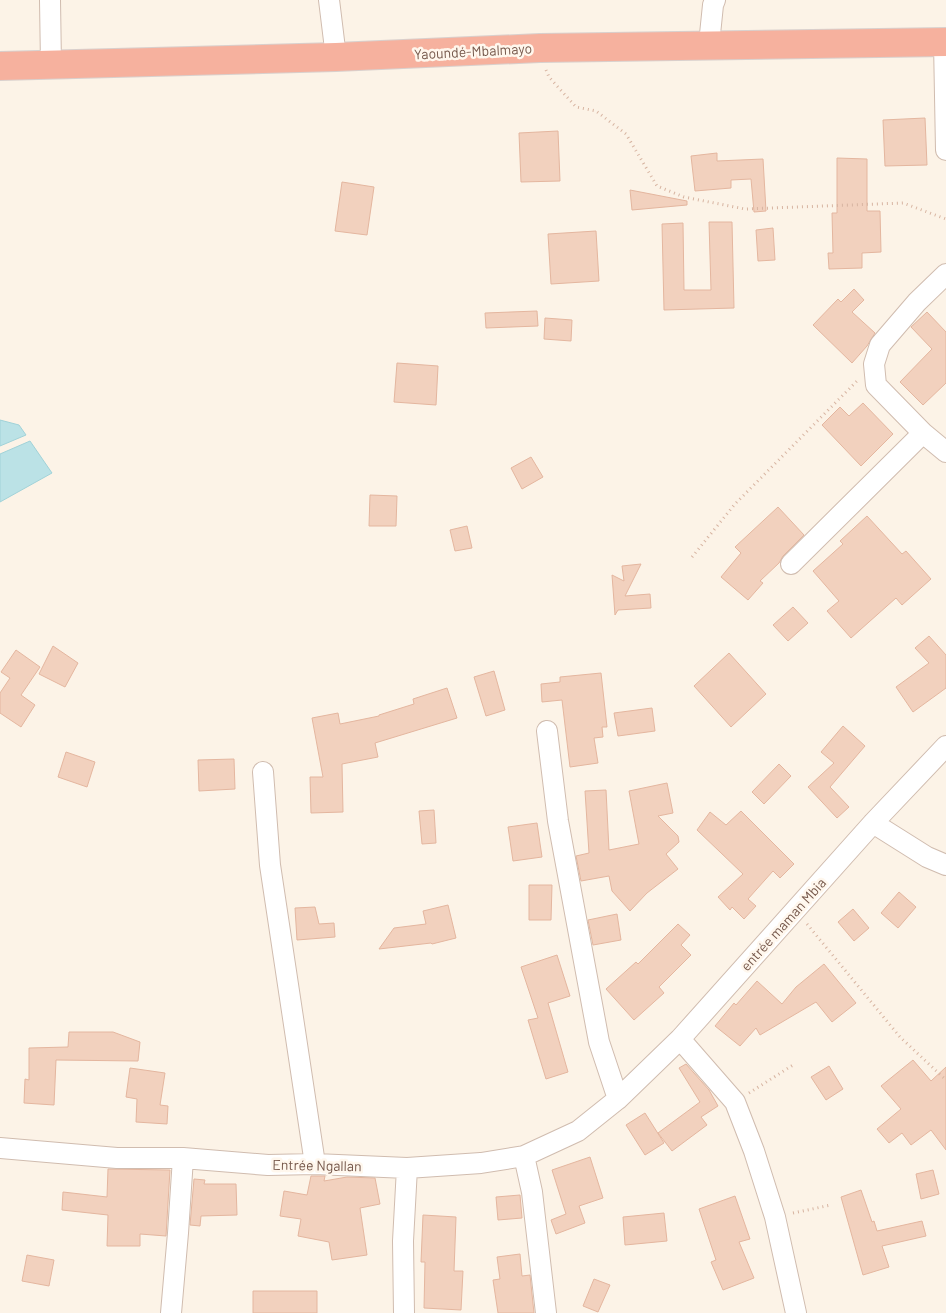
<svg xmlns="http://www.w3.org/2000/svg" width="946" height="1313" viewBox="0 0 946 1313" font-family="Barlow,sans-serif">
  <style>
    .water { fill: #bbe2e6; stroke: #a1d2d8 }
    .building { fill: #f2d1be; stroke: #e4b69f }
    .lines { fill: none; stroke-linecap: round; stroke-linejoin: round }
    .minor-casing { stroke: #d0bcaf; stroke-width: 22 }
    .highway-casing { stroke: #d9d0cd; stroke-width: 30 }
    .path { stroke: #d7b4a1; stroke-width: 3; stroke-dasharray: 1 4; stroke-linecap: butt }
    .minor { stroke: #fff; stroke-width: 20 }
    .highway { stroke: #f6b19e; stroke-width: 28 }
    .labels { text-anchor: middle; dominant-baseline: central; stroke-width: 5; stroke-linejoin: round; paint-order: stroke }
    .street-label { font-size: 14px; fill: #76584b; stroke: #fff7ed }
  </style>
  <rect width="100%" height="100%" fill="#fcf3e7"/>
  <path class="water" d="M0,420l19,5 7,10 -26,11z
    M30,441l22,32 -52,29v-48z"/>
  <path class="building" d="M925,118l2,47 -42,1 -2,-46z
    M558,131l2,50 -39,1 -2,-49z
    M717,153v8l46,-2 3,52 -12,1 -3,-33 -20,1v8l-36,3 -4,-35z
    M837,158l30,1v52h13l1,41 -19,1v15l-33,1 -1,-16h5l-1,-40h5z
    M342,182l32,5 -7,48 -32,-4z
    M630,190l57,11v4l-55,5z
    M709,222h23l2,86 -70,2 -2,-86 21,-1 1,67h27z
    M773,228l2,32 -17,1 -2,-31z
    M596,231l3,50 -48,3 -3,-50z
    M854,289l10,11 -12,12 23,21 -8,13 -15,17 -39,-38 25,-26 3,3z
    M537,311l1,15 -52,2 -1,-15z
    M927,312l19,20v51l-23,22 -23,-23 32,-33 -21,-22z
    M545,318l27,2 -1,21 -27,-2z
    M397,363l41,3 -2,39 -42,-3z
    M863,403l30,31 -32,32 -39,-41 18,-18 9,9z
    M531,457l12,20 -21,12 -11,-21z
    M370,495l27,1 -1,30h-27z
    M778,507l26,28 -21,21 -4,7 -19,18 3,2 -15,17 -27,-23 20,-24 -6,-6z
    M867,516l35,38 4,-3 25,28 -29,26 -6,-7 -45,40 -24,-27 12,-10 -26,-30 30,-27 -3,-3z
    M467,526l5,22 -17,3 -5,-21z
    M641,564l-16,32 25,-2 1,14 -33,2 -3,5 -3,-40 12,6 -2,-15z
    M793,607l15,16 -20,18 -15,-16z
    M929,636l17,19v33l-33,24 -17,-25 33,-24 -14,-15z
    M53,646l25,17 -13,24 -26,-13z
    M16,650l24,17 -19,28 14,10 -14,22 -21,-14v-20l10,-15 -9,-6z
    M729,653l37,41 -35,33 -37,-41z
    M494,671l11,39 -19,6 -12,-39z
    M601,673l6,54h-5l1,10 -9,1 4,25 -28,4 -8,-67 -20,2 -1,-18 19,-2v-5z
    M447,688l10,30 -82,25 3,14 -36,7 1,48 -32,1 -1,-36h13l-11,-59 26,-5 2,11 39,-8v-1l35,-11 -1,-5z
    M652,708l3,23 -37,5 -4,-23z
    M843,726l22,20 -35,41 19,20 -12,11 -29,-31 26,-24 -13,-11z
    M66,752l29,10 -8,25 -29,-10z
    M234,759l1,30 -36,2 -1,-31z
    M779,764l12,12 -27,28 -12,-12z
    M667,783l6,30 -15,3 20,20 1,6 -13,12 12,15 -31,24 -17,18 -18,-20 -3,-15 -28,5 -5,-25 13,-3 -4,-62 21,-1 3,60 30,-6 -10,-53z
    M434,810l2,33 -14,1 -3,-33z
    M741,811l53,53 -14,14 -7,-7 -25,28 8,7 -12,13 -12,-12 -2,3 -12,-13 25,-23 -46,-44 13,-18 16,13z
    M537,823l5,34 -29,4 -5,-34z
    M529,885h23l-1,35h-22z
    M899,892l17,15 -18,21 -17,-15z
    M448,905l8,33 -24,6 -1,-1 -52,6 15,-21 32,-4 -3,-13z
    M315,907l4,17 15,-1 1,14 -38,3 -2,-32z
    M853,909l16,19 -15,13 -16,-19z
    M617,914l4,26 -28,5 -5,-25z
    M678,924l12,11 -9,10 10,10 -32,32 5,6 -30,27 -28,-31 30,-27 2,2z
    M557,955l13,41 -22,7 20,69 -22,7 -18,-59 10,-2 -17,-51z
    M824,964l32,39 -24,19 -16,-20 -56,33 -4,-7 -16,18 -25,-20 19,-23 2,2 21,-24 25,23 14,-17z
    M69,1032h44l27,10 -2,19 -82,-1 -2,45 -30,-2 1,-24 4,1v-32l39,-1z
    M913,1060l18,21 15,-14v83l-15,-20 -20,15 -9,-12 -13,10 -12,-14 24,-20 -20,-23z
    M686,1064l23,26 9,16 -17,11 6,8 -35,26 -14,-18 42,-31 -21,-34z
    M829,1066l14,23 -17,11 -15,-23z
    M130,1068l35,5 -5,32 8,1 -1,18 -31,-2 1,-23 -11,-2z
    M645,1113l19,30 -19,12 -19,-30z
    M590,1157l13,41 -24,8 6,17 -29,11 -5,-14 15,-6 -14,-44z
    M108,1169l62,1 -4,66 -26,-2v12h-33l1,-31 -46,-5 1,-18 44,5z
    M933,1170l6,24 -18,5 -5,-25z
    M311,1176h14l-1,5 23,-4 28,1 5,26 -20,4 7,47 -35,5 -3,-18 -31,-6 3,-17 -21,-3 4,-25 23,4z
    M194,1179l11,1 -1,4h32l1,31 -36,1 -1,10 -10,-1z
    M861,1190l11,32 2,-1 3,10 45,-10 4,15 -44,10 7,21 -26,8 -22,-78z
    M520,1195l2,23 -24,2 -2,-23z
    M735,1196l15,43 -11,3 15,36 -31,12 -12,-28 5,-2 -17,-51z
    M664,1213l3,28 -42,4 -2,-28z
    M423,1215l33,2 -2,54h9l-2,39 -37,-2 1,-46h-4z
    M520,1254l2,22 8,-1 4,38h-36l-5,-33 7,-1 -3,-22z
    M27,1255l27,5 -5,26 -27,-5z
    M594,1279l16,6 -12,27 -15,-6z
    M253,1291h64v22h-64z"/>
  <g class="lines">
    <g class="minor-casing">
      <path id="minor" d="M50,0l1,65
        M329,0l7,57
        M944,42l2,108
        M709,44l4,-39 2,-5
        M946,274l-29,28 -37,43 -6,19 2,21 47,48 23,19
        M791,564l132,-131
        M547,731l11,90 41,221 19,57
        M263,772l7,93 45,299
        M873,823l54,34 19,8
        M680,1039l55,63 19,49 21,66 21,96
        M0,1148l117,10h66l85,7 47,-1 92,4 74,-5 43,-7 54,-25 40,-32 62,-60 193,-216 73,-77
        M524,1156l8,36 14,121
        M171,1313l7,-80 5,-75
        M404,1313l-1,-72 4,-73"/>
    </g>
    <g class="highway-casing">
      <path id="highway" d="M0,66l336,-9 204,-9 406,-6"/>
    </g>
    <path class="path" d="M546,70l3,7 27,30 20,4 30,23 31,52 27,11 61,12 158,-6 43,16
      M692,557l43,-53 123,-124
      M807,924l93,113 46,43
      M749,1093l44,-28
      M793,1213l38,-8"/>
    <use href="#minor" class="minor"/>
    <use href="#highway" class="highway"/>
  </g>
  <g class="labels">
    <g class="street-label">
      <text transform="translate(473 51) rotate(-3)">Yaoundé-Mbalmayo</text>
      <text transform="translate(783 924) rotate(-48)">entrée maman Mbia</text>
      <text transform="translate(317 1165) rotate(1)">Entrée Ngallan</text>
    </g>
  </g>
</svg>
